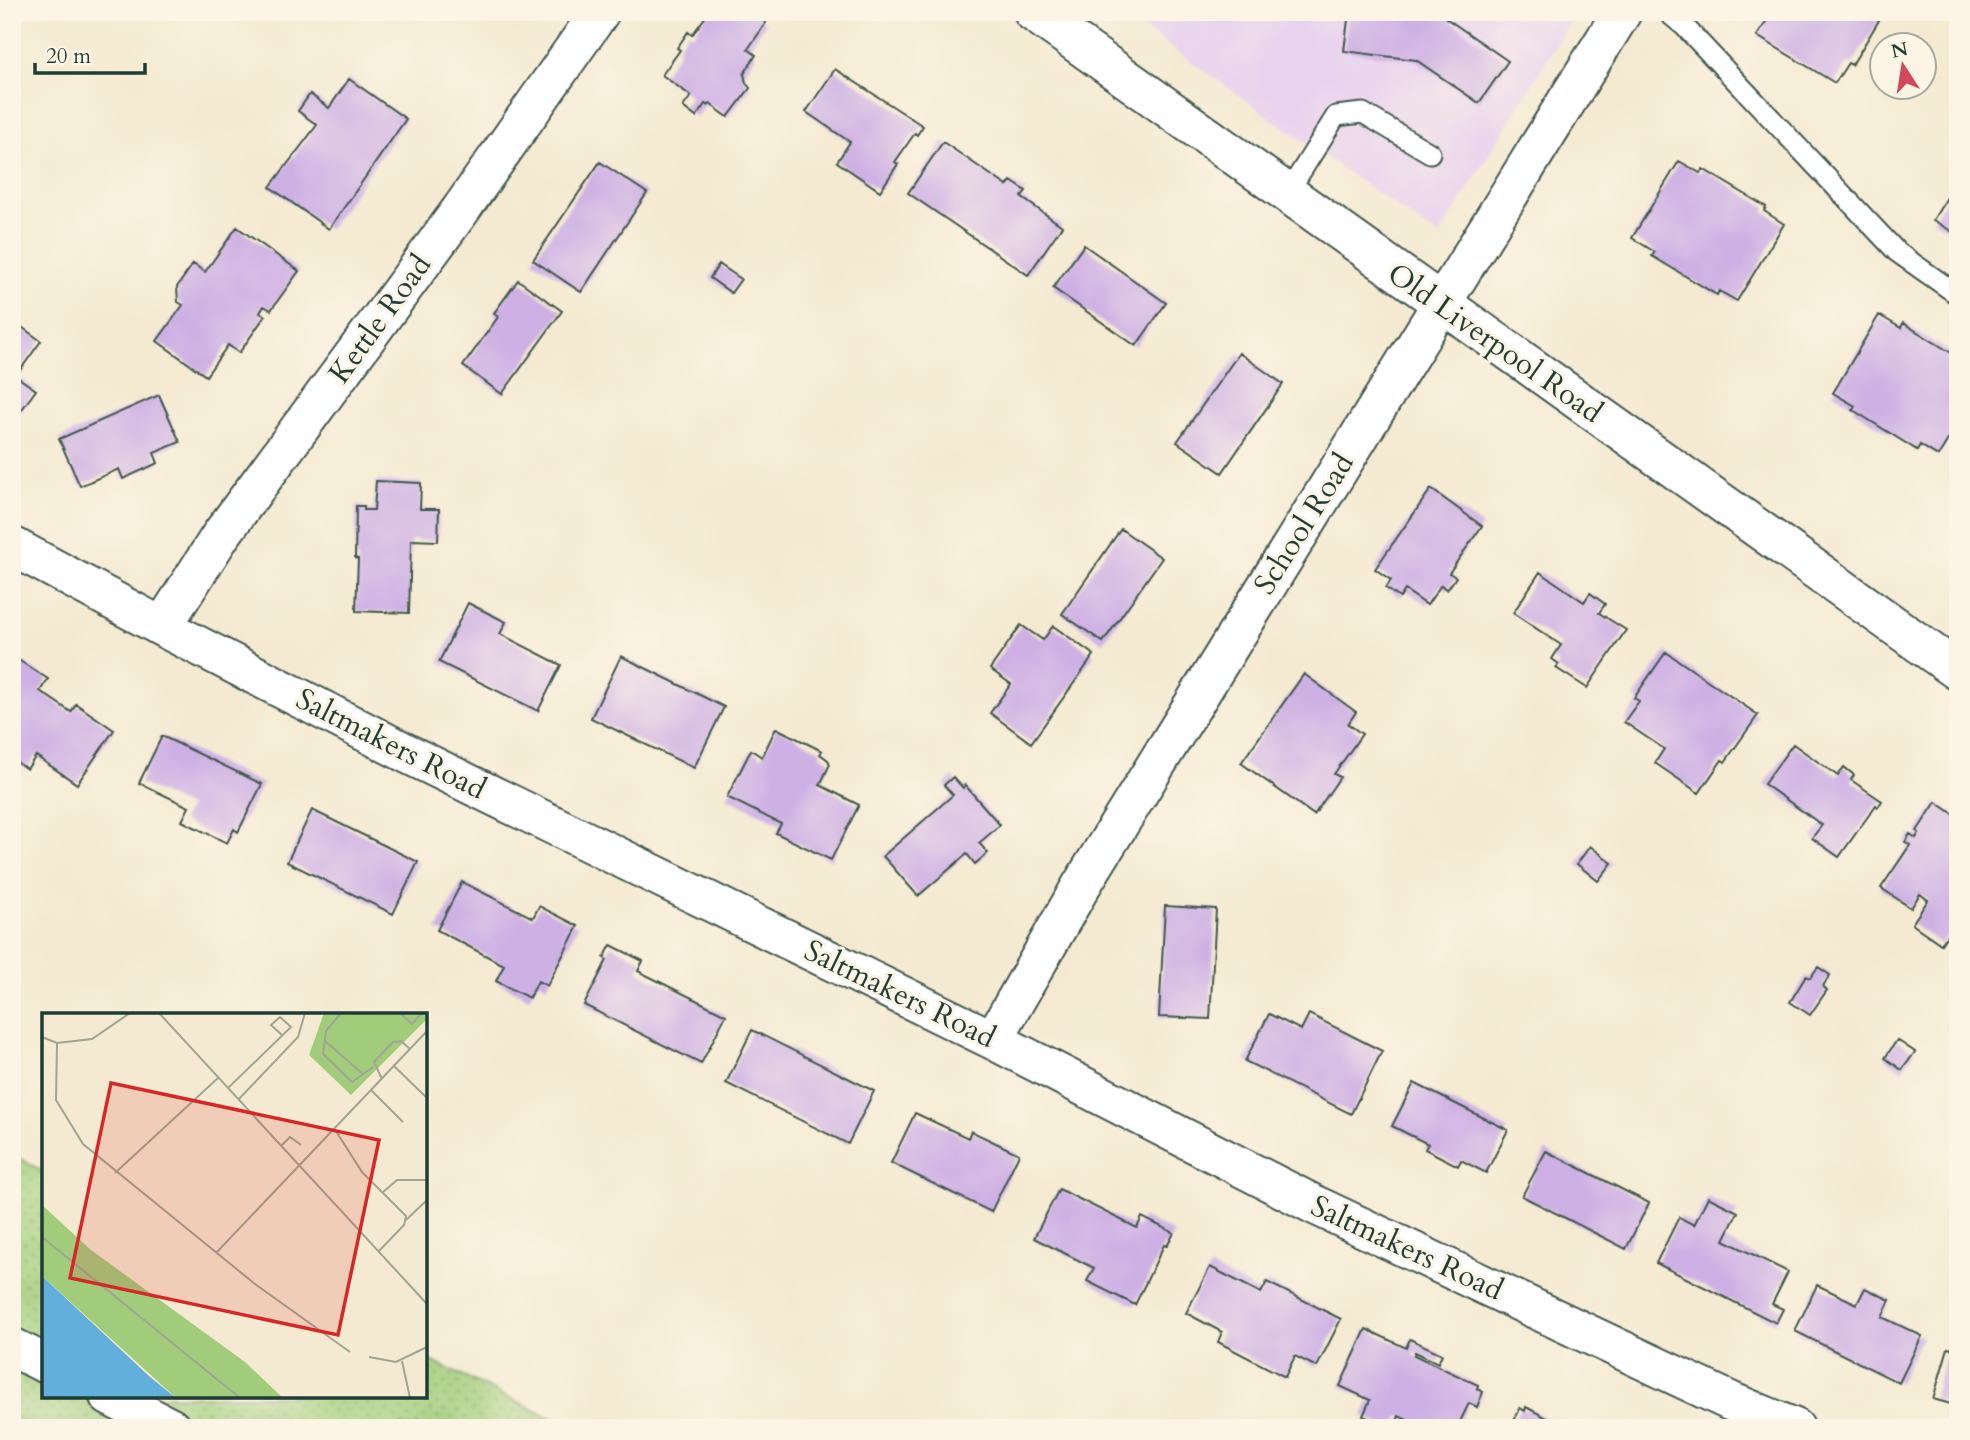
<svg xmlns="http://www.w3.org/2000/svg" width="1970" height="1440" viewBox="0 0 1970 1440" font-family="Cardo,serif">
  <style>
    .built { fill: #e8d2ee }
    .park { fill: url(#park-dots); stroke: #608558; stroke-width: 2 }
    .building { fill: #cdb0e4 }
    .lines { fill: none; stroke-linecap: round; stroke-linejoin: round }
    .lane-casing { stroke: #3f574c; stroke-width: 23 }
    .street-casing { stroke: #3f574c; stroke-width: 42 }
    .secondary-casing { stroke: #3f574c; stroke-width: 42 }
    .primary-casing { stroke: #3f574c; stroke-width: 42 }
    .lane { stroke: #fff; stroke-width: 19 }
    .street { stroke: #fff; stroke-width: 38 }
    .secondary { stroke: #fff; stroke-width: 38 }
    .primary { stroke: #fff; stroke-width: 38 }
    .labels { text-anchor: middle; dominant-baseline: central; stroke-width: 6; stroke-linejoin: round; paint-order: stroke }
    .street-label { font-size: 30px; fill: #1f3d34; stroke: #fcf5e5 }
    .inset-road { fill: none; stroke: #9fa592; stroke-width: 2 }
    .view { fill: #d62828; fill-opacity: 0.15; stroke: #d62828; stroke-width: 3.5 }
    .inset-edge { fill: none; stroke: #1f3d34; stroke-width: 3.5 }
  </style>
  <defs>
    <pattern id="park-dots" width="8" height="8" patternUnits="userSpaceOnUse" patternTransform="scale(1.75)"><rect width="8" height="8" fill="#a1cd7b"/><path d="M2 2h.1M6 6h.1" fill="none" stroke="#83a866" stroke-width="1.8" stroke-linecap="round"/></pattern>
  </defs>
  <rect width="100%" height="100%" fill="#fcf5e5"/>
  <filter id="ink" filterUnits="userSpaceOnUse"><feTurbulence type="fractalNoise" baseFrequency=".0143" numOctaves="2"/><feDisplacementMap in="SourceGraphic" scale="14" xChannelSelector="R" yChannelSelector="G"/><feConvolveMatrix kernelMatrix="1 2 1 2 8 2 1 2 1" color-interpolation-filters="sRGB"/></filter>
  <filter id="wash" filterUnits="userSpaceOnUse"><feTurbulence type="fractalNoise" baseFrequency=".00686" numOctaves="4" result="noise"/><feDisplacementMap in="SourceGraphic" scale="28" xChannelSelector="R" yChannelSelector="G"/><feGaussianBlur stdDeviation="1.57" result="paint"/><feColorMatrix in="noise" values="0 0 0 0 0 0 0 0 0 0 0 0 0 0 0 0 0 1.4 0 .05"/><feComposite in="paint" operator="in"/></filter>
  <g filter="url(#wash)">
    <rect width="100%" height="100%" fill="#f4ead1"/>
    <path class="built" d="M1121,12h455l-137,225z"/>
    <path class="park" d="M12,1154l32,18v224h381v-38l147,70h-560z"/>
    <g id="blocks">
      <path class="building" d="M709,12h43l14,11 -18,26 8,6 -12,19 2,9 4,5 -22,29 -18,-13 -2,2 -3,-2 -9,13 -13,-10 8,-11 -29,-21 18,-25 -3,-2 11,-16 4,3z
        M1349,12h88l71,49 -29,42 -63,-43 -72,-9z
        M1767,12h117l-32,53 -4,-2 -13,20 -78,-47 11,-17 -4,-3z
        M835,69l88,57 -6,9 -2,-2 -20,29 3,2 -18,27 -43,-29 13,-20 -44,-30z
        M349,79l57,40 -77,110 -59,-42 47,-62 -19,-14 12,-17 19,14z
        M943,142l64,44 4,-5 15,10 -5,6 41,29 -34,49 -120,-82z
        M1679,161l21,12 3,-4 63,38 -2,4 20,13 -47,77 -18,-10 -2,4 -65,-39 3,-4 -23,-14z
        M600,162l47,31 -66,99 -48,-32z
        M1958,180v60l-5,-2 3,-4 -23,-14z
        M237,227l62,44 -28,39 -7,-4 -4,7 5,3 -26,37 -11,-8 -22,31 -49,-35 26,-36 -5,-3 -1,-15 16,-23 12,8z
        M1084,245l82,58 -30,43 -83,-58z
        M719,264l22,15 -10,14 -21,-15z
        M518,280l44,31 -60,83 -39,-28 35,-49 -4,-4z
        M1879,315l22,13 2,-5 55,34v66l-20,33 -18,-11 -3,5 -64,-40 2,-4 -22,-13z
        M12,320l29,21 -25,35 20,14 -24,33z
        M1239,353l44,31 -61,89 -45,-31z
        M159,395l21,47 -26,11 4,10 -35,16 -4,-10 -39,17 -21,-47z
        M376,481l45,2 -1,26h19l-1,32 -27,-1 -2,73 -53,-2 2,-52 -3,-1 1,-52h8v4h10z
        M1431,489l51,37 -33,47 7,4 -9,13 -6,-5 -14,20 -22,-15 -5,8 -14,-10 5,-8 -16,-11z
        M1121,529l41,29 -59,84 -41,-28z
        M1540,572l44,30 6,-9 15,11 -6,9 27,17 -39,58 -31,-20 3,-4 -7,-5 9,-14 -48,-32z
        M468,603l38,19 -6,12 61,31 -23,46 -99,-49z
        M1021,625l22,15 10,-14 41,29 -63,88 -41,-30 21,-29 -21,-15z
        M1666,652l92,63 -33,47 -3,-2 -23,33 -44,-30 9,-14 -40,-27 15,-21 -5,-3z
        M12,656l36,23 -8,12 31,21 5,-8 38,26 -37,54 -41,-28 -9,13 -15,-10z
        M621,656l103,51 -30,61 -103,-50z
        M1304,674l52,38 -8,12 14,10 -28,40 6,3 -26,38 -73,-52z
        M776,728l46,23 -2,3 8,6 2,4 -10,21 39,20 -28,55 -55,-27 5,-9 -54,-27 24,-47 11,7z
        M162,736l100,48 -24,48 -4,-3 -7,14 -45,-22 7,-14 -50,-24z
        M1793,744l45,32 6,-9 10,8 -3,5 31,21 -4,6 -2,-2 -37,52 -27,-19 10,-13 -58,-41z
        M953,777l10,11 2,-3 35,40 -21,18 9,10 -13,11 -8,-10 -49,42 -35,-40 70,-61 -9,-10z
        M1936,802l22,15v103l-17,24 -29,-20 16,-24 -8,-6 -9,14 -30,-20 29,-43 -5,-3 5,-8 6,4 3,-5 -2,-2z
        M312,810l106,52 -25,52 -106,-52z
        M1590,846l22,17 -14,18 -21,-17z
        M462,882l71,36 6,-12 39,20 -31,60 -9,-5 -9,17 -33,-17 8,-16 -67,-35z
        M1165,906l51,3 -6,110 -51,-2z
        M611,945l32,16 -5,10 88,44 -25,49 -117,-59 23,-45 -3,-2z
        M1818,967l12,8 -7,11 4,4 -17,25 -20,-13 16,-26 4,2z
        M1269,1014l32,16 8,-16 73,37 -31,63 -106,-53z
        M752,1030l122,61 -26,53 -122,-61z
        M1897,1040l18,12 -13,18 -17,-12z
        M1414,1083l94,47 -22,43 -25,-13 -3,6 -33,-17 3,-5 -36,-18z
        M915,1113l53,25 3,-7 48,23 -28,58 -100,-49z
        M1546,1151l103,52 -23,46 -104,-53z
        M1059,1189l78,39 5,-11 32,16 -7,13 -3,-1 -29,60 -48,-24 7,-13 -60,-30z
        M1708,1197l30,15 -14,28 64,32 -16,32 11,5 -7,14 -120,-60 23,-46 15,8z
        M1210,1267l51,26 6,-11 74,37 -24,48 -22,-11 -10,21 -67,-35 4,-10 -36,-19z
        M1817,1285l40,19 8,-16 25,12 -8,17 40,19 -23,47 -104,-52z
        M1366,1329l40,19 4,-9 32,15 -4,9 -23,-11 -1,3 64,30 -1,4 6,3 -6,15 -8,-4 -12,25h-33l-25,-12 -5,12h-6l-25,-12 7,-16 -30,-14z
        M1948,1348l10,2v56l-25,-7z
        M1526,1407l25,13 -2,3 4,2 -2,3h-36l3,-5 -4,-2 6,-13 5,3z"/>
    </g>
  </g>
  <g filter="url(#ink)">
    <use href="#blocks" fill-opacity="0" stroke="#3f574c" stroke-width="2"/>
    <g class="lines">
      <g class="lane-casing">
        <path id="lane" d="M1667,12l18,15 212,225 61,43
          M1287,194l49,-78 27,-3 67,40"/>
      </g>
      <g class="street-casing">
        <path id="street" d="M12,546l150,81 248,128 583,285 322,165 417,197 63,26
          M162,627l59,-92 239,-324 140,-199
          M993,1040l88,-154 541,-874"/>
      </g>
      <g class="secondary-casing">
        <path id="secondary" d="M1033,12l925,659"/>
      </g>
      <g class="primary-casing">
        <path id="primary" d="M12,1347l32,16
          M109,1396l62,32"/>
      </g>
      <use href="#lane" class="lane"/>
      <use href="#street" class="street"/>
      <use href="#secondary" class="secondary"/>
      <use href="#primary" class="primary"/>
    </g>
  </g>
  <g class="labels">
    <g class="street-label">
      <text transform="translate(380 319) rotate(-54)">Kettle Road</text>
      <text transform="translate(1495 343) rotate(35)">Old Liverpool Road</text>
      <text transform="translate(1304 524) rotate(-58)">School Road</text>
      <text transform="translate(391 744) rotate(27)">Saltmakers Road</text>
      <text transform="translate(900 994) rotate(26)">Saltmakers Road</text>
      <text transform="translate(1407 1248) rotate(25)">Saltmakers Road</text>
    </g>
  </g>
  <g transform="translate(42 1013)">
    <rect width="385" height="385" fill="#f4ead1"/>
    <path d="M282,0h103v6l-76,76 -42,-40zM0,192l49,45 154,112 38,36h-107l-134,-122z" fill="#a1cd7b"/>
    <path d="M0,263l108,101 26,21h-134z" fill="#63afdc"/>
    <path class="inset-road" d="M117,0l268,291M299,0l-15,18 -3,23 29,28 21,-15M358,0l12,11 10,-11M0,24l15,6 35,-4 38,-26M282,27l39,34M15,30l-1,57 27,44 172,140 95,68M352,53l33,32M340,66l-8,-17 19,-20 8,-1 9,8M186,75l63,-61 -11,-10 -9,8 11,10M329,77l32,32M196,87l60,-63 7,-24M292,115l28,44 44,44 -2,9 -26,27M239,133l9,-9 11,8M73,160l103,-95M340,180l15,-13h30M364,207l21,-20M0,224l198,161M174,240l211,-222M327,344l27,5 31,-15M360,348l8,37"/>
    <path class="view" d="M69,70l268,57 -41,195 -268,-57z"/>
    <rect width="385" height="385" class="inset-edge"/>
  </g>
  <rect width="1970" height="1440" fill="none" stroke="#fcf5e5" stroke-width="42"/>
  <g transform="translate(1903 66) rotate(348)"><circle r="33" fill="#fcf5e5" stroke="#a4ab9e" stroke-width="2"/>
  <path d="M0-5L12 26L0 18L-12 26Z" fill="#d1495b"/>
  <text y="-10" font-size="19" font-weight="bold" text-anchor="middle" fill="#1f3d34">N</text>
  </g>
  <path d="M35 63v10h110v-10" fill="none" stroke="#1f3d34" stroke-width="3.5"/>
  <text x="46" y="63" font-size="21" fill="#1f3d34" stroke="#fcf5e5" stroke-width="5" paint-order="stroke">20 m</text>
</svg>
